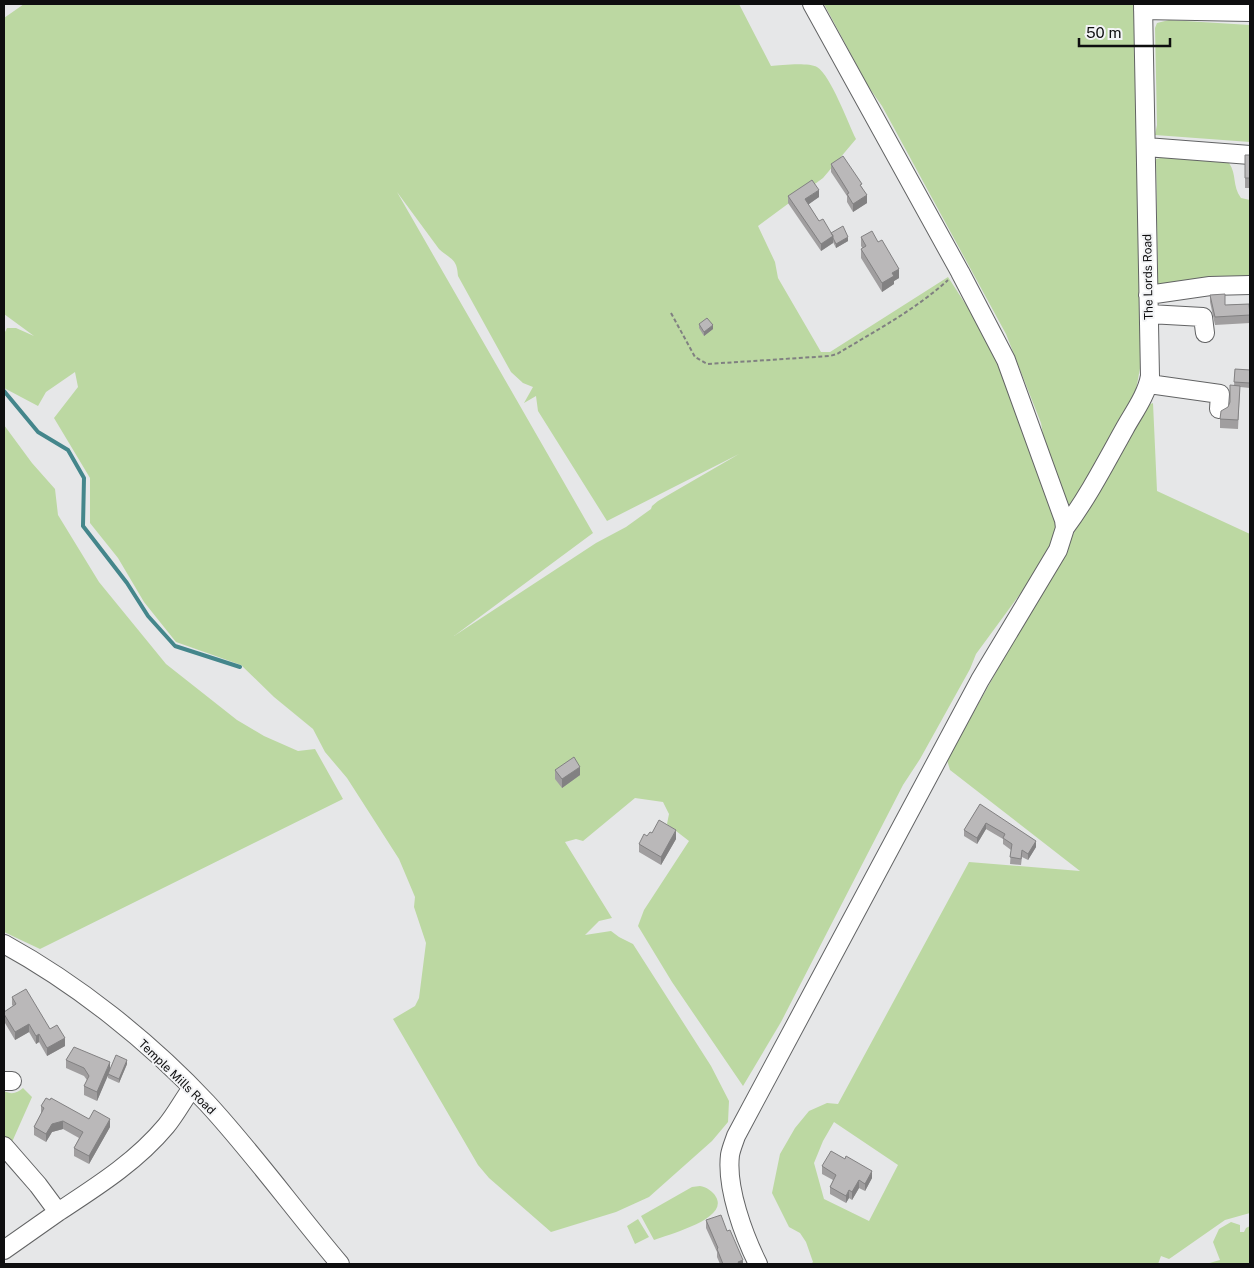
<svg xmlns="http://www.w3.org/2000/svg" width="1254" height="1268" viewBox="0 0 1254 1268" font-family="'Public Sans',sans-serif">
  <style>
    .green { fill: #bcd8a2; fill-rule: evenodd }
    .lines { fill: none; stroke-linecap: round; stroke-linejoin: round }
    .stream { stroke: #44868b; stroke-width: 4 }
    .minor-casing { stroke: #626364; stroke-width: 20 }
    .path { stroke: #808081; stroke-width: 2; stroke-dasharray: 4 2.5; stroke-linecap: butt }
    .minor { stroke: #fff; stroke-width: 18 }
    .wall { fill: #a09e9f }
    .shaded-wall { fill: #828182 }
    .building { fill: #bab8b9; stroke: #828182 }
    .labels { text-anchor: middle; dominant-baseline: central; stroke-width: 4; stroke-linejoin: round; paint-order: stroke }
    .street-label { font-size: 12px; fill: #0e0e0f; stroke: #f3f4f6 }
  </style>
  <rect width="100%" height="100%" fill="#e6e7e8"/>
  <path class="green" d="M24,4h715l32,62c10,-1 37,-4 46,1 14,9 31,56 39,72l-33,39 -65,48 17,36 3,16 43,74h9l118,-75 44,68 63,173 1,15 -5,13 -17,29 -58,79 -6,15 -50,90 -17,26 -122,237 -38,64 -71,-104 -34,-56 6,-16 45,-69 -22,-17 2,-10 -6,-12 -28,-4 -52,43 -7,-2 -11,3 47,76 -13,3 -14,14 26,-4 8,6 14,7 78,122 18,35 -1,21 -16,19 -63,56 -33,15 -65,20 -62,-54 -11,-13 -85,-146 22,-13 4,-8 7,-55 -12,-36 1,-10 -16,-38 -52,-81 -22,-26 -12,-23 -39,-32 -33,-32 -65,-23 -32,-40 -26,-44 -28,-35v-45l-36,-60 24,-31 -3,-15 -29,20 -8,14 -34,-18v-54l3,-6h9l18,8 -30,-22v-296zM397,192l42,57c12,11 18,9 19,27l53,96 12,11 10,4 -9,16 12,-7 2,15 69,110 132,-67 -81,47 -6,5 -1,3 -25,18 -30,16 -142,93 139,-103z
    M824,4h310l7,359 -5,27 -61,113 -4,2 -4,-1 -22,-59 -4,-22 -35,-89 -124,-228 -14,-20z
    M1169,20l81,5v117l-95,-7 2,-10 -2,-97 2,-5z
    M1169,156l60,7c8,11 3,23 12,35l9,2v81l-90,7 -2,-4 -2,-125z
    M1153,403l4,88 93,43v679l-25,7 -53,37 -3,2 -8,-3 -3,8h-347l2,-2 -7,-20 -6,-9 -11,-6 -17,-34 8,-39 15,-26 14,-17 18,-8 11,1 131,-242 111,9 -130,-101 -3,-10 186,-333 15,-22zM834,1122l64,43 -29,56 -45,-22 -10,-36 9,-22z
    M4,425l28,38 23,26 3,26 41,67 67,82 71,56 27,16 34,15 17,-2 28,50 -303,150 -36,-17z
    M23,1088l9,9 -20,45 -8,-5v-46c8,4 13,2 19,-3z
    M700,1186c6,1 13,5 16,11 13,22 -47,37 -62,43l-13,-24 51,-29z
    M638,1219l11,18 -14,7 -8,-18z
    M1231,1222l9,3v7h4l2,-4 4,-2v38h-44l14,-4 -7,-18 6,-13z"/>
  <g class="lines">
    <path class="stream" d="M4,391l34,41 30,18 16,28 -1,48 44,57 21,33 27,30 65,21"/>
    <g class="minor-casing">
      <path id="minor" d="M1143,10l107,2
        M1146,147l104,8
        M1148,295l62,-9 40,-1
        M1149,314l54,3 2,16
        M1149,384l71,10 -1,15
        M1065,528c23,-31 41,-66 60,-100 9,-16 22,-34 25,-52l-7,-372
        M4,944c73,40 146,98 203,159 47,51 88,108 133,161
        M4,1081h8
        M4,1146l34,39 20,27c38,-25 78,-50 108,-86 10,-12 17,-26 26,-38
        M4,1250l54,-38
        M758,1264c-14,-28 -32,-76 -28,-109 1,-6 4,-13 6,-19l244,-456 78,-130 7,-22 -1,-8 -58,-160 -46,-88 -148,-268"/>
    </g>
    <path class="path" d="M671,313l24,44 12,7 123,-8 7,-2c38,-23 78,-44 111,-74"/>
    <use href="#minor" class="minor"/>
  </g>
  <path class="wall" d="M1245,155h5v33h-5z
    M831,164l31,23 5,16 -14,9 -6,-10v-6l-16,-24z
    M788,196l31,1 -11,7 11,17 12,12 17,8 -12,7 -3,-6v1l-12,8 -33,-48z
    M861,237l38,41 -5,3v3l-12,8 -21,-34v-9h2l-2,-3z
    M1210,295l15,10 24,-1 1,19 -35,2 -5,-23z
    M699,324l14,5 -9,7 -5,-8z
    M1235,369l15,1v18l-10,-1 -2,42 -18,-1v-9l8,-12 6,-21z
    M555,770l25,5 -18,13 -7,-9z
    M980,804l56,43 -8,13 -6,-3 -1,8 -11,-1 1,-14 -8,-6v-5l-17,-10 -9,15 -13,-8v-6z
    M652,833l24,6 -15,26 -22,-13v-8z
    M12,997l38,32 15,17 -18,10 -8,-14 -3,2 -7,-12 -14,8 -10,-17v4h-1v-15l9,-6 -1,-1z
    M66,1060l44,10 17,-6 -8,19 -11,-5v-4l-11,27 -13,-6v-9l3,-6 -3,-4 -18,-8z
    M41,1106l48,13 21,8 -21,37 -15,-8v-8l5,-10 -16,-9 -11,3 -6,10 -12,-7v-8l7,-13z
    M822,1166l50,12 -7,13 -6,-3 -7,12 -3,-2 -3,5 -16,-9v-7l3,-7 -11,-6z
    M706,1220l21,11 16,33h-23l-3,-7v-5l-11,-24z"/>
  <path class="shaded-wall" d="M819,190v7l-14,10v-8z
    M867,195v8l-14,9v-8z
    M833,236v7l-12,8v-7z
    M848,237v4l-12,7v-4z
    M899,269v9l-5,3v3l-12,8v-9l10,-10z
    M713,325v4l-9,7v-4z
    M580,767v8l-18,13v-9z
    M986,823v6l-9,15v-6z
    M676,830v9l-15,26v-8z
    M1036,841v6l-8,13v-6z
    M29,1024v8l-14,8v-8z
    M39,1034v8l-3,2v-8z
    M65,1038v8l-18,10v-8z
    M127,1060v4l-8,19v-4z
    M110,1062v9l-13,30v-9z
    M110,1119v8l-21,37v-8z
    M63,1121v8l-11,3 -6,10v-8l6,-10z
    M872,1171v7l-7,13v-7z
    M859,1180v8l-7,12v-8z
    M849,1190v8l-3,5v-7z
    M743,1260v4h-5v-2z"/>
  <path class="building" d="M1245,155h5v23h-5z
    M843,156l19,28 -2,1 7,10 -14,9 -6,-10 2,-1 -18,-29z
    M812,180l7,10 -14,9 14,22 4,-2 10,17 -12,8 -33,-48z
    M843,226l5,11 -12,7 -3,-6v-2l-2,-3z
    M872,231l6,11 4,-2 17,29 -7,4 2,3 -12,7 -21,-34 5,-3 -5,-9z
    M1225,294v11l24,-1 1,11 -35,2 -5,-22z
    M707,318l6,7 -9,7 -5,-8z
    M1235,369l15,1v13l-16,-1z
    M1230,385l10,1 -2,34 -18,-1 1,-8 7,-4 2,-5z
    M574,757l6,10 -18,12 -7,-9z
    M980,804l56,37 -8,13 -6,-4 -1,9 -11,-2 2,-13 -9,-6 2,-4 -19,-11 -9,15 -13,-8z
    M659,820l17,10 -15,27 -22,-13 5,-10 3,2 3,-4 2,1z
    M26,989l24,40 7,-4 8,13 -18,10 -8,-14 -3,2 -7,-12 -14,8 -11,-18v-2l12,-8 -4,-7z
    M74,1047l36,15 -13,30 -13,-6 5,-10 -5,-8 -18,-8z
    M116,1055l11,5 -8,19 -11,-5z
    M46,1098l4,2 1,-2 38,21 5,-9 16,9 -21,37 -15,-8 9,-16 -20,-11 -11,3 -6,10 -12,-7 10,-19 -3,-2z
    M831,1151l14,8 1,-3 26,15 -7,13 -6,-4 -7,12 -3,-2 -3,6 -16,-9 6,-12 -14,-9z
    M721,1215l6,16 3,-1 13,30 -5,2 1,2h-16l-6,-15 1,-1 -12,-28z"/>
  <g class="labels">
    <g class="street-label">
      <text transform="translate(1148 277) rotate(-91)">The Lords Road</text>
      <text transform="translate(177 1077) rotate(44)">Temple Mills Road</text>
    </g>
  </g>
  <rect width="1254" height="1268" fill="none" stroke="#0e0e0f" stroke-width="10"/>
  <path d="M1079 38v8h91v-8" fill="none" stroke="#0e0e0f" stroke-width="2.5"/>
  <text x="1086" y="38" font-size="15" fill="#0e0e0f" stroke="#f3f4f6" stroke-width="4" paint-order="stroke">50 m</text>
</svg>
